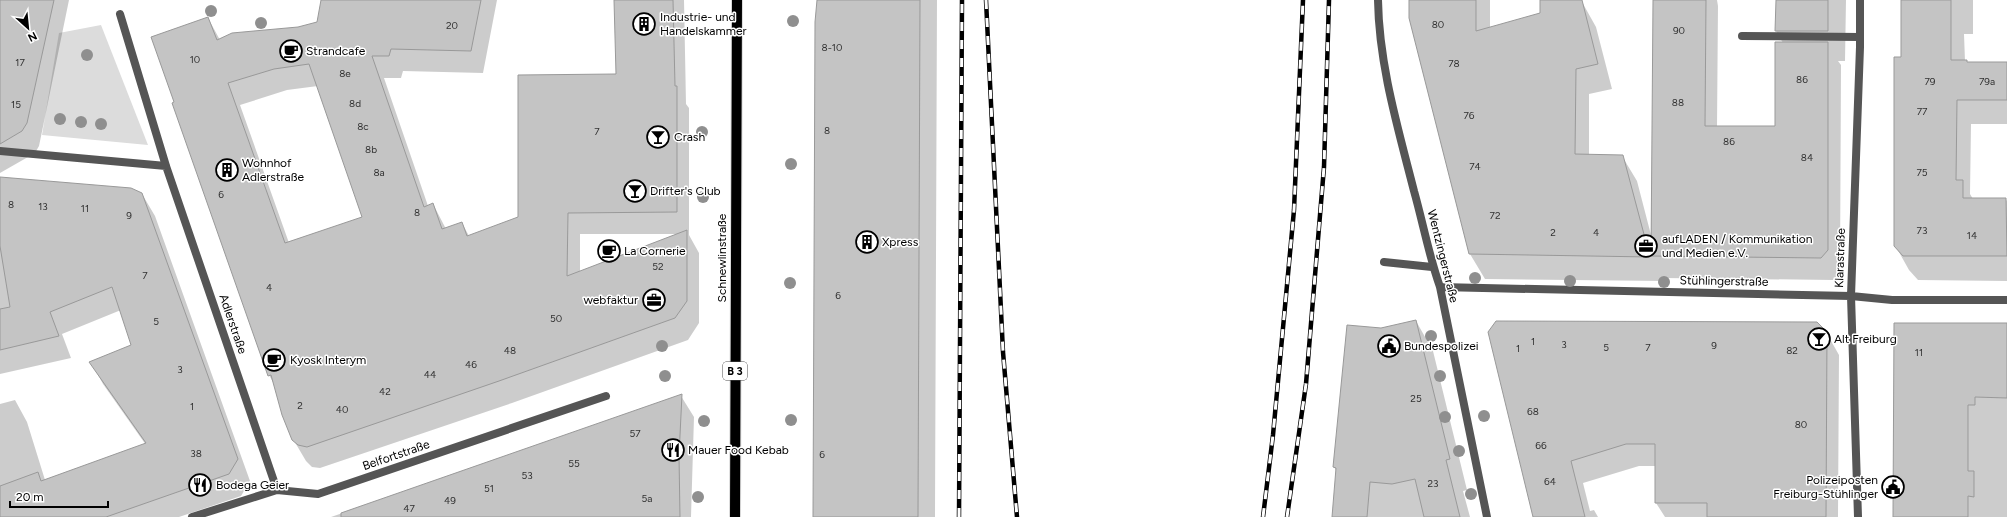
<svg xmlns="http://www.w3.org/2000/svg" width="2007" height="517" viewBox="0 0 2007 517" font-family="Figtree,sans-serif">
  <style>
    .green { fill: #dcdcdc }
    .shadow { fill: #0003; fill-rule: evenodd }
    .building { fill: #c4c4c4; stroke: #999; fill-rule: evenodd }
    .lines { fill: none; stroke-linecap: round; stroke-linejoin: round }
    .primary-casing { stroke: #dbdbdb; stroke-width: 12 }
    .lane { stroke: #555; stroke-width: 8 }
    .street { stroke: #555; stroke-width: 8 }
    .primary { stroke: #000; stroke-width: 10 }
    .rail-casing { stroke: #000; stroke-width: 4.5 }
    .rail { stroke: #fff; stroke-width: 3; stroke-dasharray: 9; stroke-linecap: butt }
    .tree { fill: #8f8f8f }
    .labels { text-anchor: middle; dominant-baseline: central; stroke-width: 3; stroke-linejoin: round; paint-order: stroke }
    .number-label { font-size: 10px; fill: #313131 }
    .shield { fill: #fff; stroke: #4c4c4c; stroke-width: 1 }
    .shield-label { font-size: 11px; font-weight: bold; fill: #000 }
    .poi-label { font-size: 12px; fill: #000; stroke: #fff; text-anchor: start }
    .street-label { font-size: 12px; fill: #000; stroke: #fff }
  </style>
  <rect width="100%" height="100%" fill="#fff"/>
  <path class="green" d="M101,25l47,120 -106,-10 17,-102z"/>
  <path class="shadow" d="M0,0h69l-30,146 -4,7 -35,20z
    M334,0h163l-14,73 -80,-2 -2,7h-17l44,128 5,-2 13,25 16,-6 7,13 50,-18 98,-143 -2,-75h69l2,104 3,4v127l10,18v70l-11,17 -176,63 -192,65 -8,-1 -6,-6 -13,-22 -19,-55 -5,-9 -94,-272 33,-85 12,22 176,-23zM318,86l45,132 -74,25 -49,-138 47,-15zM580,234h100l-100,38z
    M818,0h119l-2,517h-121z
    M1410,0h80v28l92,-26 14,25 16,62 -23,5v61l33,1 15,25 14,54 3,-235h63l1,6 -1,121h59l7,-84 -7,-12v-31h70l-1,61h-7l3,4 -1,207 -7,8 -170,-2 1,3 -179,-2 -15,-25z
    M1902,0h71v34h-9l1,27 3,2h39v61h-36l-1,70 3,5h32l2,2v80l-89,-1 -9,-10 -14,-25 7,-187z
    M0,179l142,15 13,22 95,265 -9,15 -62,21h-179v-113l15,-4 12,22 18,58 101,-35 -43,-61 -12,-22 41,-16 -11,-36 -59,24 9,24 -71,16z
    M1416,321l17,30 34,139 -4,1 7,26h-137l4,-45 -3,-5 47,-138z
    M2007,324v193h-114z
    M1489,332h337l13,23 -1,162h-173l-9,-14v-37h-17l-56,17 7,28 4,-1 4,7h-64z
    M681,396l13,21 -3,100h-360z"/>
  <path class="building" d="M0,0h54l-27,123 -5,8 -22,13z
    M321,0h160l-10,51 -80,-2 -2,7h-17l52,151 9,-4 9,26 20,-7 5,14 51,-19v-142l98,-1 -2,-74h59l2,86h2v126l-109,1 -1,63 120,-46v71l-12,17 -176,63 -192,66 -9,-2 -6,-5 -10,-25 -11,-40 -3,1 -96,-273 2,-1 -23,-65 57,-20 9,23 15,-7 66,-6 19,-5zM309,64l53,153 -77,26 -57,-160 46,-14z
    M817,0h103l-2,517h-105l2,-495z
    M1409,0h67v31l64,-18v-13h42l16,64 -22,5 -1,85 48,1 27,102 -181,-3 -60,-236z
    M1653,0h53l-1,126h70v-84h53v208l-7,8 -170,-2z
    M1776,0h52v31h-53z
    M1901,0h50v60h16v2h40v38h-50l-1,80h7v18h43l1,58h-104l-9,-10v-189h7z
    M0,177l131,11 11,5 96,266 -9,15 -123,43h-106v-31l38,-14 3,9 105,-38 -57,-81 42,-17 -19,-58 -62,25 9,24 -59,14v-41l10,-2 -10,-61z
    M1416,320l34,139 -4,1 14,57h-36l-9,-38 -23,5 -22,-2 -3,35h-35l4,-49 -3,-1 14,-142 34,3z
    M1496,321l321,1 10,10 -1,185h-119v-14h-52v-59h-29l-55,17 14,56h-52l-45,-185z
    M1894,323h113v75l-32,-1v8h-7v66h6v26l-6,-1v21h-75z
    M682,394l-3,62 1,61h-339v-4z"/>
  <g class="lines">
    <g class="primary-casing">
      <path id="primary" d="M735,517l2,-517"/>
    </g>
    <path class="lane" d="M1742,36l118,1
      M1384,262l48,5"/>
    <path class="street" d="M1378,0c1,65 20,128 36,191 9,32 15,65 26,96l47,230
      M120,14l46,152 111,324
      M0,151l166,15
      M1440,287l411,9 41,4h115
      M192,517l85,-27 41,4 288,-98
      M1858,517l-7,-221 9,-249v-47"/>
    <use href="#primary" class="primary"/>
    <g class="rail-casing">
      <path id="rail" d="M986,0l17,352 14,165
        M959,517l3,-517
        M1263,517l10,-82 21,-225 9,-210
        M1287,517l19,-133 18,-217 5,-167"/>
    </g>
    <use href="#rail" class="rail"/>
  </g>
  <g class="tree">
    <circle cx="211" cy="11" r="6"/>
    <circle cx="793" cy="21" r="6"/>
    <circle cx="261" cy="23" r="6"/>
    <circle cx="87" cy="55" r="6"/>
    <circle cx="60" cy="119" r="6"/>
    <circle cx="81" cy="122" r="6"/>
    <circle cx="101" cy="124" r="6"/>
    <circle cx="702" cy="132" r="6"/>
    <circle cx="791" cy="164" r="6"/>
    <circle cx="703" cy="197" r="6"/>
    <circle cx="1475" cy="278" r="6"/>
    <circle cx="1570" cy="281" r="6"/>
    <circle cx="1664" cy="282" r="6"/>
    <circle cx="790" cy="283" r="6"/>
    <circle cx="1431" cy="336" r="6"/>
    <circle cx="662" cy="346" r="6"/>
    <circle cx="665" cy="376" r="6"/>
    <circle cx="1440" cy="376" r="6"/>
    <circle cx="1484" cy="416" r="6"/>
    <circle cx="1445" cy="417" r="6"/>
    <circle cx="791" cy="420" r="6"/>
    <circle cx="704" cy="421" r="6"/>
    <circle cx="1459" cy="451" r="6"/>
    <circle cx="1471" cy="494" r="6"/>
    <circle cx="698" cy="497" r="6"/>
  </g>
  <defs>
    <g id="building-ring" transform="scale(1.15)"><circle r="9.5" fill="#fff" stroke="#000" stroke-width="1.5"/><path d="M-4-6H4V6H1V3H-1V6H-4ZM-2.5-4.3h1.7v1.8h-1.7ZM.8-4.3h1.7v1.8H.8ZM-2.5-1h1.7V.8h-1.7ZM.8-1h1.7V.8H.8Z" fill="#000"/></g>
    <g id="cafe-ring" transform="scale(1.15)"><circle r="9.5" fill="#fff" stroke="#000" stroke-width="1.5"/><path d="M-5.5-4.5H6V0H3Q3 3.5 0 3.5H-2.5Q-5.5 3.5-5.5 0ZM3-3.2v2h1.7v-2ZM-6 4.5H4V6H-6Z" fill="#000"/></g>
    <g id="bar-ring" transform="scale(1.15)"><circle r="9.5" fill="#fff" stroke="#000" stroke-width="1.5"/><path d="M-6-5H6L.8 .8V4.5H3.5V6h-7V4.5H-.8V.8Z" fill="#000"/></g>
    <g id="office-ring" transform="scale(1.15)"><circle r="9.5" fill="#fff" stroke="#000" stroke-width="1.5"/><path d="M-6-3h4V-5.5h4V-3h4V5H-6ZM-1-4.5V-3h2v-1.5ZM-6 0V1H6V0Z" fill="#000"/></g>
    <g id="civic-ring" transform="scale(1.15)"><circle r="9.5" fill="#fff" stroke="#000" stroke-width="1.5"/><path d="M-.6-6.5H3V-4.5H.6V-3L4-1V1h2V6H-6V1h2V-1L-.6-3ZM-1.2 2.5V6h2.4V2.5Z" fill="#000"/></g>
    <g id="restaurant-ring" transform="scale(1.15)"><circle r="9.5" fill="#fff" stroke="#000" stroke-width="1.5"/><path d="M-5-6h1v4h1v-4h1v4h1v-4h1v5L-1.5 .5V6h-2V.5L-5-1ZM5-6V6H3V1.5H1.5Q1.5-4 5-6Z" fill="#000"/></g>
  </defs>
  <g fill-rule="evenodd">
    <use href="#building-ring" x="644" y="24"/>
    <use href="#cafe-ring" x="291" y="51"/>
    <use href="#bar-ring" x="658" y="137"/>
    <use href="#building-ring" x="227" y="170"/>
    <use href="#bar-ring" x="635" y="191"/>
    <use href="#building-ring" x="867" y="242"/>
    <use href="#office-ring" x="1646" y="246"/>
    <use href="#cafe-ring" x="609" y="251"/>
    <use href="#office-ring" x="654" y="300"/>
    <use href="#bar-ring" x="1819" y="339"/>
    <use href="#civic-ring" x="1389" y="346"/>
    <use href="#cafe-ring" x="274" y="360"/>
    <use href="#restaurant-ring" x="673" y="450"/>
    <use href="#restaurant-ring" x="200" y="485"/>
    <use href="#civic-ring" x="1893" y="487"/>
  </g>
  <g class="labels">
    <g class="number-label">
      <text x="1438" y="24">80</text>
      <text x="452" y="25">20</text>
      <text x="1679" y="30">90</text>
      <text x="832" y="47">8-10</text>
      <text x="195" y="59">10</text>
      <text x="20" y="62">17</text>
      <text x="1454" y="63">78</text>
      <text x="345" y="73">8e</text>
      <text x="1802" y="79">86</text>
      <text x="1930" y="81">79</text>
      <text x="1987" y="81">79a</text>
      <text x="1678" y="102">88</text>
      <text x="355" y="103">8d</text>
      <text x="16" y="104">15</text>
      <text x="1922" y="111">77</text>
      <text x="1469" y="115">76</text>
      <text x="363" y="126">8c</text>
      <text x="827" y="130">8</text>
      <text x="597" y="131">7</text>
      <text x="1729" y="141">86</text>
      <text x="371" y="149">8b</text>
      <text x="1807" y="157">84</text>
      <text x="1475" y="166">74</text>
      <text x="379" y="172">8a</text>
      <text x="1922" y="172">75</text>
      <text x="221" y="194">6</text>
      <text x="11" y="204">8</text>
      <text x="43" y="206">13</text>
      <text x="85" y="208">11</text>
      <text x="417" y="212">8</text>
      <text x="129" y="215">9</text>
      <text x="1495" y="215">72</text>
      <text x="1922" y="230">73</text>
      <text x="1553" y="232">2</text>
      <text x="1596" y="232">4</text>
      <text x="1972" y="235">14</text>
      <text x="658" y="266">52</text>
      <text x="145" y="275">7</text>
      <text x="269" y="287">4</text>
      <text x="838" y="295">6</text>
      <text x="556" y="318">50</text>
      <text x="156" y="321">5</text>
      <text x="1533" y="341">1</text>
      <text x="1564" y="344">3</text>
      <text x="1714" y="345">9</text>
      <text x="1606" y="347">5</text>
      <text x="1648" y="347">7</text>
      <text x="1518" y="348">1</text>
      <text x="510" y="350">48</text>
      <text x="1792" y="350">82</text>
      <text x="1919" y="352">11</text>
      <text x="471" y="364">46</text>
      <text x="180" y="369">3</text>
      <text x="430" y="374">44</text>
      <text x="385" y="391">42</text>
      <text x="1416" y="398">25</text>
      <text x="300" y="405">2</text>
      <text x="192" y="406">1</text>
      <text x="342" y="409">40</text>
      <text x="1533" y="411">68</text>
      <text x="1801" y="424">80</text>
      <text x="635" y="433">57</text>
      <text x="1541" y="445">66</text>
      <text x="196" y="453">38</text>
      <text x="822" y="454">6</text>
      <text x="574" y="463">55</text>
      <text x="527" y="475">53</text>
      <text x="1550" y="481">64</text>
      <text x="1433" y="483">23</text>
      <text x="489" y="488">51</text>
      <text x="647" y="498">5a</text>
      <text x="450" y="500">49</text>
      <text x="409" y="508">47</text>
    </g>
    <rect class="shield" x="723" y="362" width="24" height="18" rx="3"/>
    <g class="shield-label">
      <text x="735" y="371">B 3</text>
    </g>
    <g class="poi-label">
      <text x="660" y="17">Industrie- und<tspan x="660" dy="14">Handelskammer</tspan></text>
      <text x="306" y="51">Strandcafe</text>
      <text x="674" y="137">Crash</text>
      <text x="242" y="163">Wohnhof<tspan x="242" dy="14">Adlerstraße</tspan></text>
      <text x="650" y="191">Drifter's Club</text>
      <text x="1662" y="239">aufLADEN / Kommunikation<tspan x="1662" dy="14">und Medien e.V.</tspan></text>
      <text x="882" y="242">Xpress</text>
      <text x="624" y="251">La Cornerie</text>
      <text x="638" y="300" text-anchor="end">webfaktur</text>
      <text x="1834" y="339">Alt Freiburg</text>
      <text x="1404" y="346">Bundespolizei</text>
      <text x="290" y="360">Kyosk Interym</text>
      <text x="688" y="450">Mauer Food Kebab</text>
      <text x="1878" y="480" text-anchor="end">Polizeiposten<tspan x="1878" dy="14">Freiburg-Stühlinger</tspan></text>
      <text x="216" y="485">Bodega Geier</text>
    </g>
    <g class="street-label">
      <text transform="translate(1443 256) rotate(76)">Wentzingerstraße</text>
      <text transform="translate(722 258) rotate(-90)">Schnewlinstraße</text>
      <text transform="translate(1840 258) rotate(-88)">Klarastraße</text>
      <text transform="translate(1724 281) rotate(1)">Stühlingerstraße</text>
      <text transform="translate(233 324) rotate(71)">Adlerstraße</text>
      <text transform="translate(396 455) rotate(-19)">Belfortstraße</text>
    </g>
  </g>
  <g transform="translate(28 28) rotate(153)" stroke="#ffffff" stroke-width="3" paint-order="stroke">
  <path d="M0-3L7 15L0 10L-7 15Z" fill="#000000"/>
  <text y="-6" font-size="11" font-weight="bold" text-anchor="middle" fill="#000000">N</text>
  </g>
  <path d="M10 501v6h98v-6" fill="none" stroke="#000000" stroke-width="2"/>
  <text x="16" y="501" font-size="12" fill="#000000" stroke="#ffffff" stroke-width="3" paint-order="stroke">20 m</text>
</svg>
